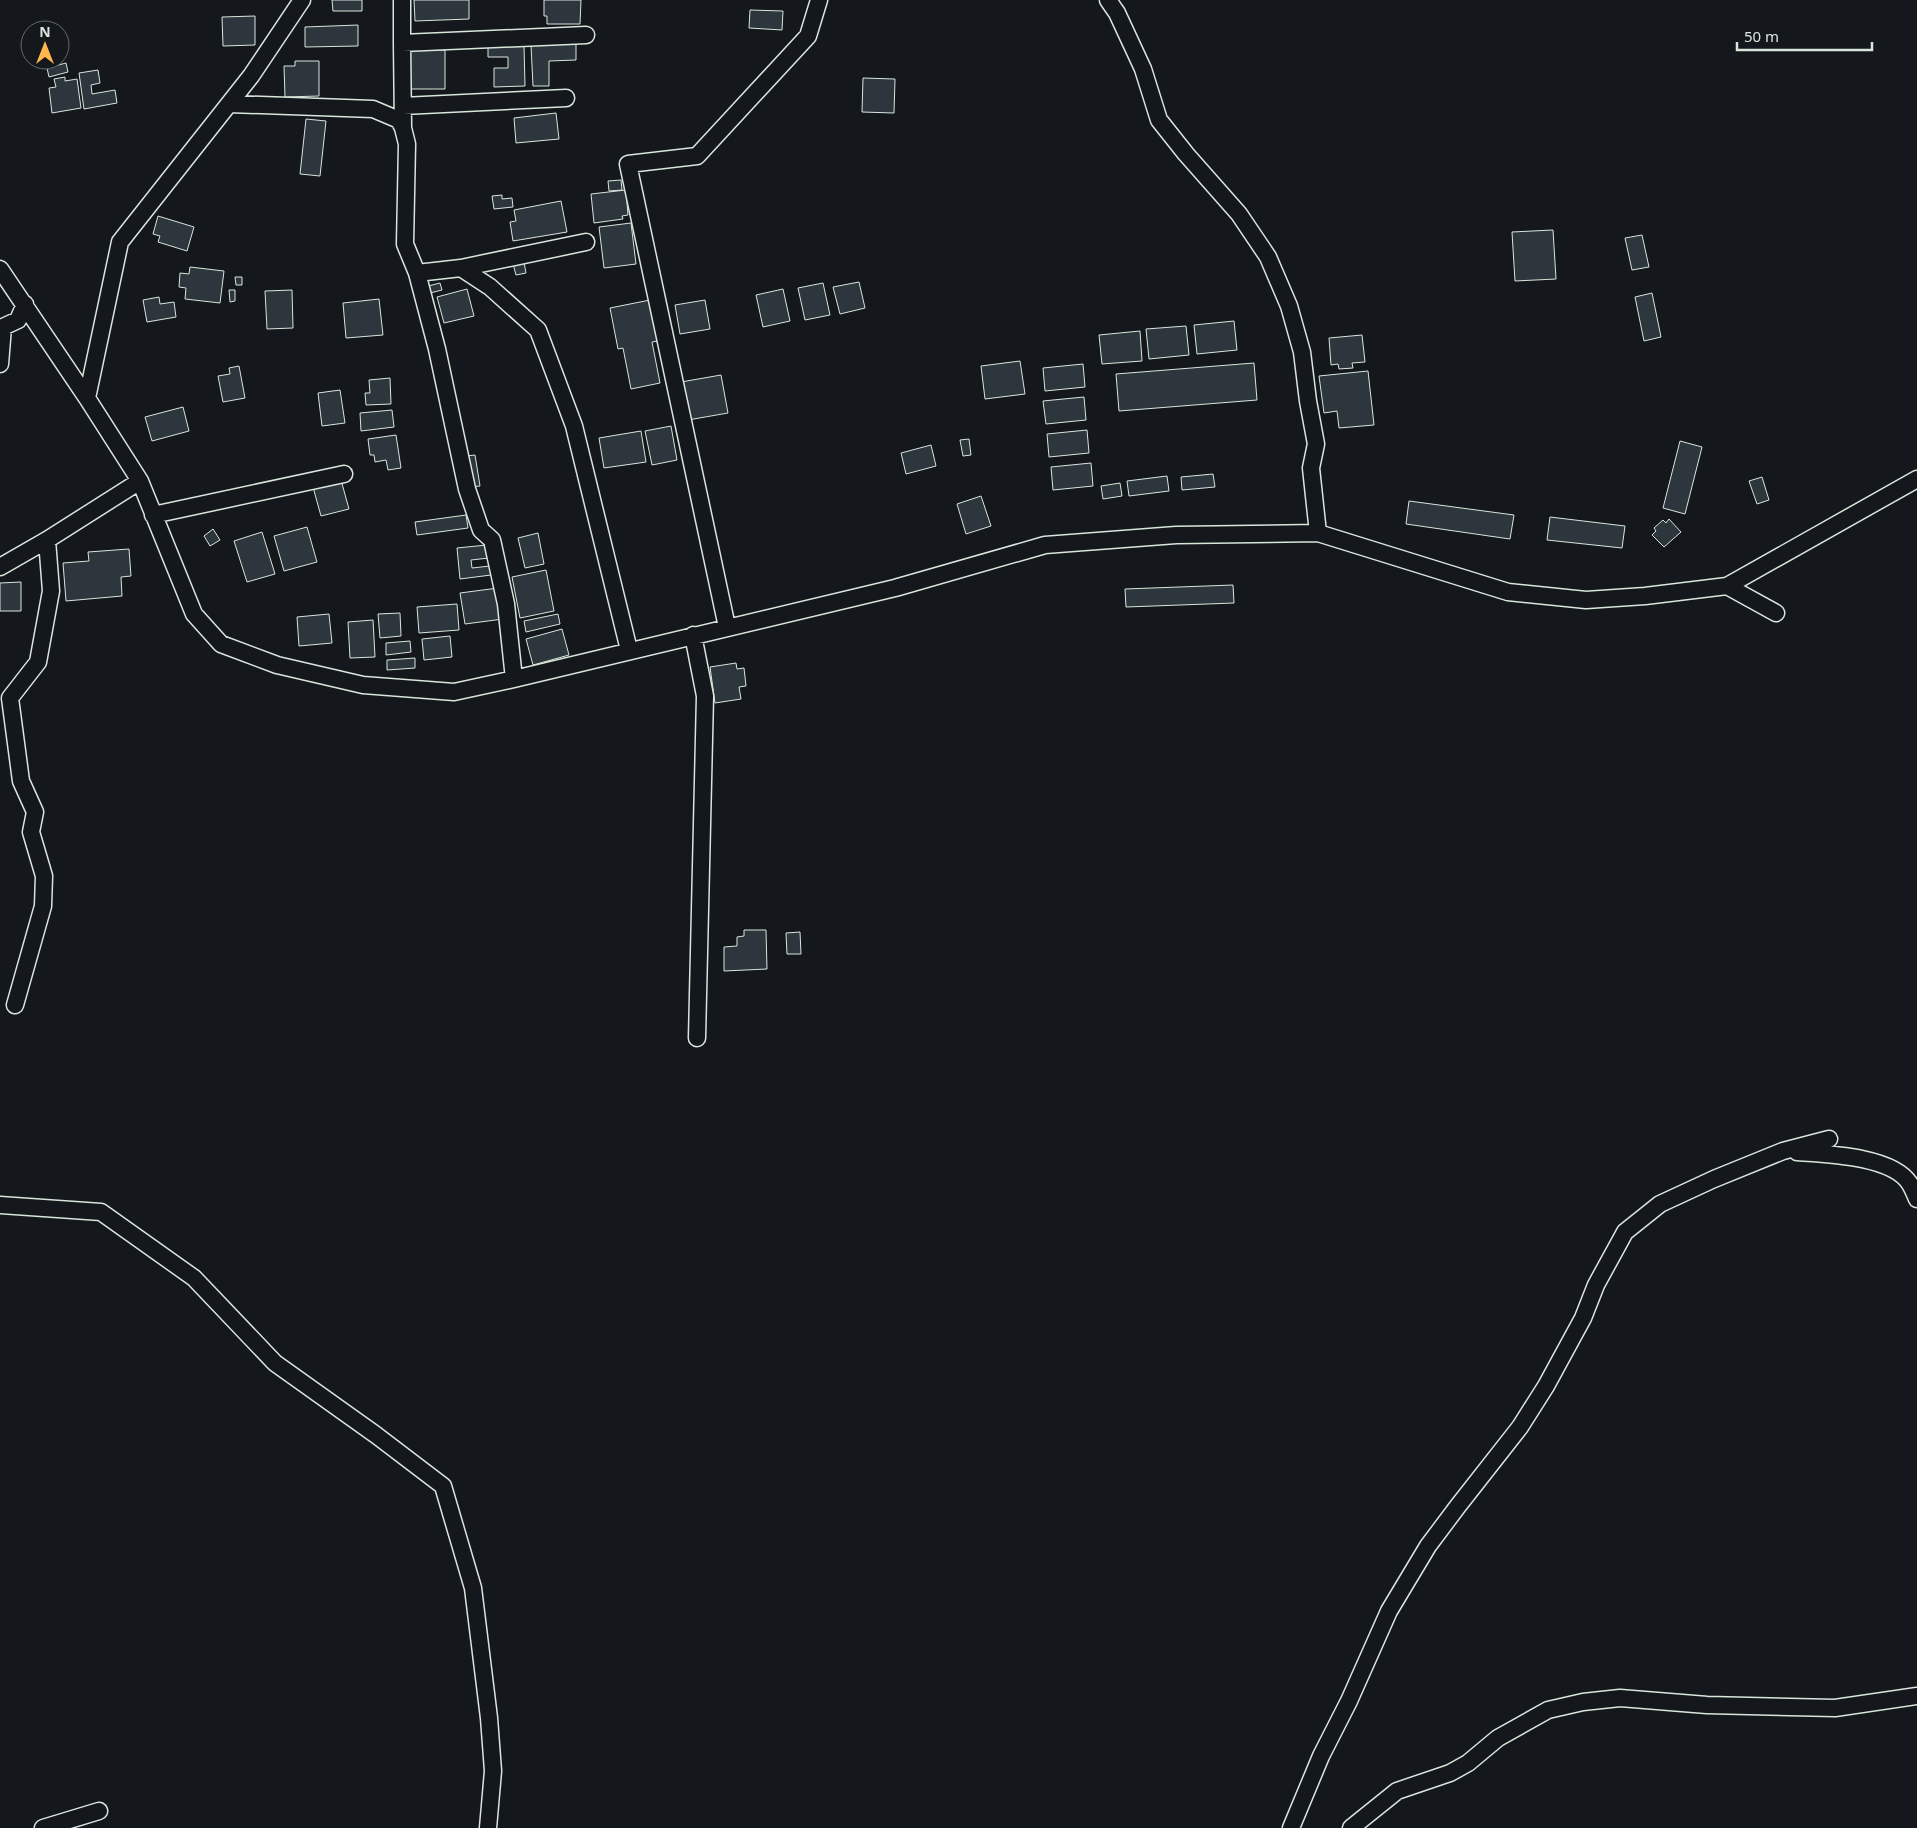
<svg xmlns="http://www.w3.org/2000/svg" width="1917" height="1828" viewBox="0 0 1917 1828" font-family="'Noto Sans',sans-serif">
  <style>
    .building { fill: #2c363c; stroke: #d8e6dc }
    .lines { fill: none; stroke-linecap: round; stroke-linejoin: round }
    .minor-casing { stroke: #d8e6dc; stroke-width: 19 }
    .minor { stroke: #14181c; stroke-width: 16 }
  </style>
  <rect width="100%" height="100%" fill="#14181c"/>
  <path class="building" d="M332,0h30v11h-29z
    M414,0h55v19l-54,2z
    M544,0h37l-1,24h-33v-8h-3z
    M750,10l33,1 -1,19 -33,-2z
    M255,16v29l-32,1 -1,-29z
    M358,25v21l-53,1v-20z
    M576,44v16l-27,1v25h-16l-2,-41z
    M524,46l1,40 -31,1v-19h14v-11h-20v-10z
    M410,50h35v39h-35z
    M295,61h24v35l-34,1 -1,-31h11z
    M66,63l2,9 -19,5 -2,-9z
    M98,70l2,13 -9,2 1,9 23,-4 2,13 -33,6 -5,-36z
    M65,77v4l12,-2 4,29 -29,5 -3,-25 7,-1 -2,-8z
    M863,78l32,1 -1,34 -32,-1z
    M556,113l3,26 -43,4 -2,-25z
    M306,119l20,2 -6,55 -20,-2z
    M621,180l1,10 -13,1 -1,-10z
    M626,190l2,25 -6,1 1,3 -29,4 -3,-29z
    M502,195v4l10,-1 1,9 -19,2 -2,-13z
    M561,201l6,31 -54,9 -3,-19 6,-1 -2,-11z
    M158,216l36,11 -7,24 -29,-9 2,-6 -7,-2z
    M631,223l5,41 -32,4 -5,-41z
    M1553,230l3,49 -41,2 -3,-49z
    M1642,235l7,32 -17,3 -7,-32z
    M524,262l2,11 -10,2 -3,-11z
    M190,267l34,4 -4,32 -35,-4 1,-11 -7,-1 1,-14 9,1z
    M235,277h7v8h-6z
    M859,282l6,26 -25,6 -7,-27z
    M440,283l2,7 -12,3 -2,-7z
    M823,283l7,32 -25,5 -7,-32z
    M467,289l7,27 -30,7 -7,-26z
    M783,289l7,32 -27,6 -7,-32z
    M229,290h6v11l-5,1z
    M292,290l1,38 -26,1 -2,-38z
    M1652,293l9,44 -17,4 -9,-44z
    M159,297l1,7 14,-2 2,15 -29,5 -4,-22z
    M379,299l4,36 -37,3 -3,-35z
    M650,300l8,41 -6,1 8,41 -29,6 -8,-41 -5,1 -8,-41z
    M705,300l5,29 -30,5 -5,-29z
    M1234,321l3,29 -40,4 -3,-29z
    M1186,326l3,29 -40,4 -3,-30z
    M1140,331l2,30 -40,3 -3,-29z
    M1362,335l3,27 -13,1 1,5 -14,1 -1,-5 -7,1 -2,-27z
    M1020,361l5,33 -40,5 -4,-33z
    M1254,363l3,37 -138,11 -3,-37z
    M1083,364l2,23 -40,4 -2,-23z
    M239,366l6,32 -22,4 -5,-26 12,-2 -1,-6z
    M1368,371l6,54 -35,3 -2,-17 -13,2 -5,-37z
    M721,375l7,38 -40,7 -7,-38z
    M390,378l1,26 -25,1 -1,-12h5l-1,-13z
    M340,390l5,33 -23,3 -4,-33z
    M1084,397l2,23 -40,4 -3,-23z
    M183,407l6,24 -37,10 -7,-24z
    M392,410l2,17 -33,4 -1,-18z
    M671,426l6,34 -25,5 -7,-34z
    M1087,430l2,23 -40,4 -2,-23z
    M641,431l5,31 -42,6 -5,-30z
    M396,435l5,33 -13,2 -2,-10 -11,2 -1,-7h-4l-2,-16z
    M969,439l2,16 -8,1 -3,-16z
    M1680,441l22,6 -17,67 -22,-6z
    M931,445l5,21 -30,8 -5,-21z
    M475,455l5,31 -9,1 -5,-31z
    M1091,463l2,23 -40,4 -2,-23z
    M1213,474l2,13 -33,3 -1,-13z
    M1167,476l2,15 -40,5 -2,-15z
    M1762,477l7,23 -12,4 -8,-23z
    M341,480l8,29 -28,7 -8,-29z
    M1120,483l2,13 -19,3 -2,-13z
    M981,496l10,30 -25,8 -9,-30z
    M1409,501l105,14 -4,24 -104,-15z
    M466,515l2,13 -51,7 -2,-13z
    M1550,517l75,9 -3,22 -75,-8z
    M1669,519l12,13 -17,15 -12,-12 4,-4 -2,-3 9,-8 3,3z
    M307,527l10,35 -33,9 -10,-35z
    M213,529l7,11 -10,6 -6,-10z
    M262,532l13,42 -28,8 -13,-41z
    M538,533l6,31 -19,4 -7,-30z
    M487,545l2,13 -18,2 1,8 18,-2 1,9 -31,4 -3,-31z
    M129,549l2,27 -10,1 1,19 -56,5 -3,-38 26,-2 -1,-9z
    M546,570l8,41 -34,7 -8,-41z
    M21,582v29h-21v-28z
    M1233,585l1,18 -108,4 -1,-18z
    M498,588l5,31 -38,5 -5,-31z
    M457,604l2,26 -40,3 -2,-26z
    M400,613l1,23 -21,2 -2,-24z
    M329,614l3,29 -33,3 -2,-29z
    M558,614l2,10 -34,8 -2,-11z
    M373,620l2,37 -25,1 -2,-36z
    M562,629l7,26 -36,10 -7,-26z
    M450,636l2,21 -28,3 -2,-21z
    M410,641l1,11 -25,3v-12z
    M415,658v10l-28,2v-10z
    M736,663l1,6 7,-1 2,18 -7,1 2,12 -26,4 -5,-36z
    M744,930h22l1,39 -43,2v-24l13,-1v-9l7,-1z
    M800,932l1,22h-14l-1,-21z"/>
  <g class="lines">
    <g class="minor-casing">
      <path id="minor" d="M1108,0l9,13 26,56 16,51 27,34 53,60 29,43 21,49 13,46 6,49 8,43 -5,24 7,65
        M402,43v-43
        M229,104l144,5 26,11 4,8 4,16 -2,100 12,29 44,-5 29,19 48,43 36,96 55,224
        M403,106l163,-8
        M403,128l-1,-85 184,-8
        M461,268l125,-26
        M0,269l87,129 53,83 54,133 27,30 56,21 86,20 91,7 60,-13 381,-91 150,-43 131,-10 142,-2 190,59 78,8 59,-4 82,-10 190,-107
        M417,273l20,76 30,140 14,41 11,10 14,64 8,75
        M0,364l3,-37 15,-7 7,-16
        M87,398l33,-156 131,-166 51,-76
        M153,515l191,-41
        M0,567l47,-27 93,-59
        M1727,586l49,27
        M727,627l-99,-463 69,-8 111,-120 11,-36
        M693,635l12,61 -8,342
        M15,1005l28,-99 1,-30 -13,-44 4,-20 -14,-31 -11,-83 28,-36 13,-71 -4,-51
        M1797,1152c30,2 96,4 113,32 3,5 5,10 7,15
        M0,1205l101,7 93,66 81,85 101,72 67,51 30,102 16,130 4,53 -5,57
        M43,1828l56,-17
        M1291,1828l30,-72 28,-55 40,-90 39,-65 30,-40 62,-79 26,-41 37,-68 13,-33 29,-53 35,-28 54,-25 69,-28 46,-12
        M1351,1828l46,-37 53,-18 18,-10 30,-25 50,-28 35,-8 37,-4 87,7 128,3 82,-12"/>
    </g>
    <use href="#minor" class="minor"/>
  </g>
  <g transform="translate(45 45)"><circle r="24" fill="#14181c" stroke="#626a69"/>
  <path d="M0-4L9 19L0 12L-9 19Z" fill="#ffb74d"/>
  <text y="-8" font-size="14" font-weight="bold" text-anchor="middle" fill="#d8e6dc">N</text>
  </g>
  <path d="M1737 42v8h135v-8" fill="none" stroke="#d8e6dc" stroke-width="2.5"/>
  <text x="1744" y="42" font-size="15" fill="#d8e6dc" stroke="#14181c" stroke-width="4" paint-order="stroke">50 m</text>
</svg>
